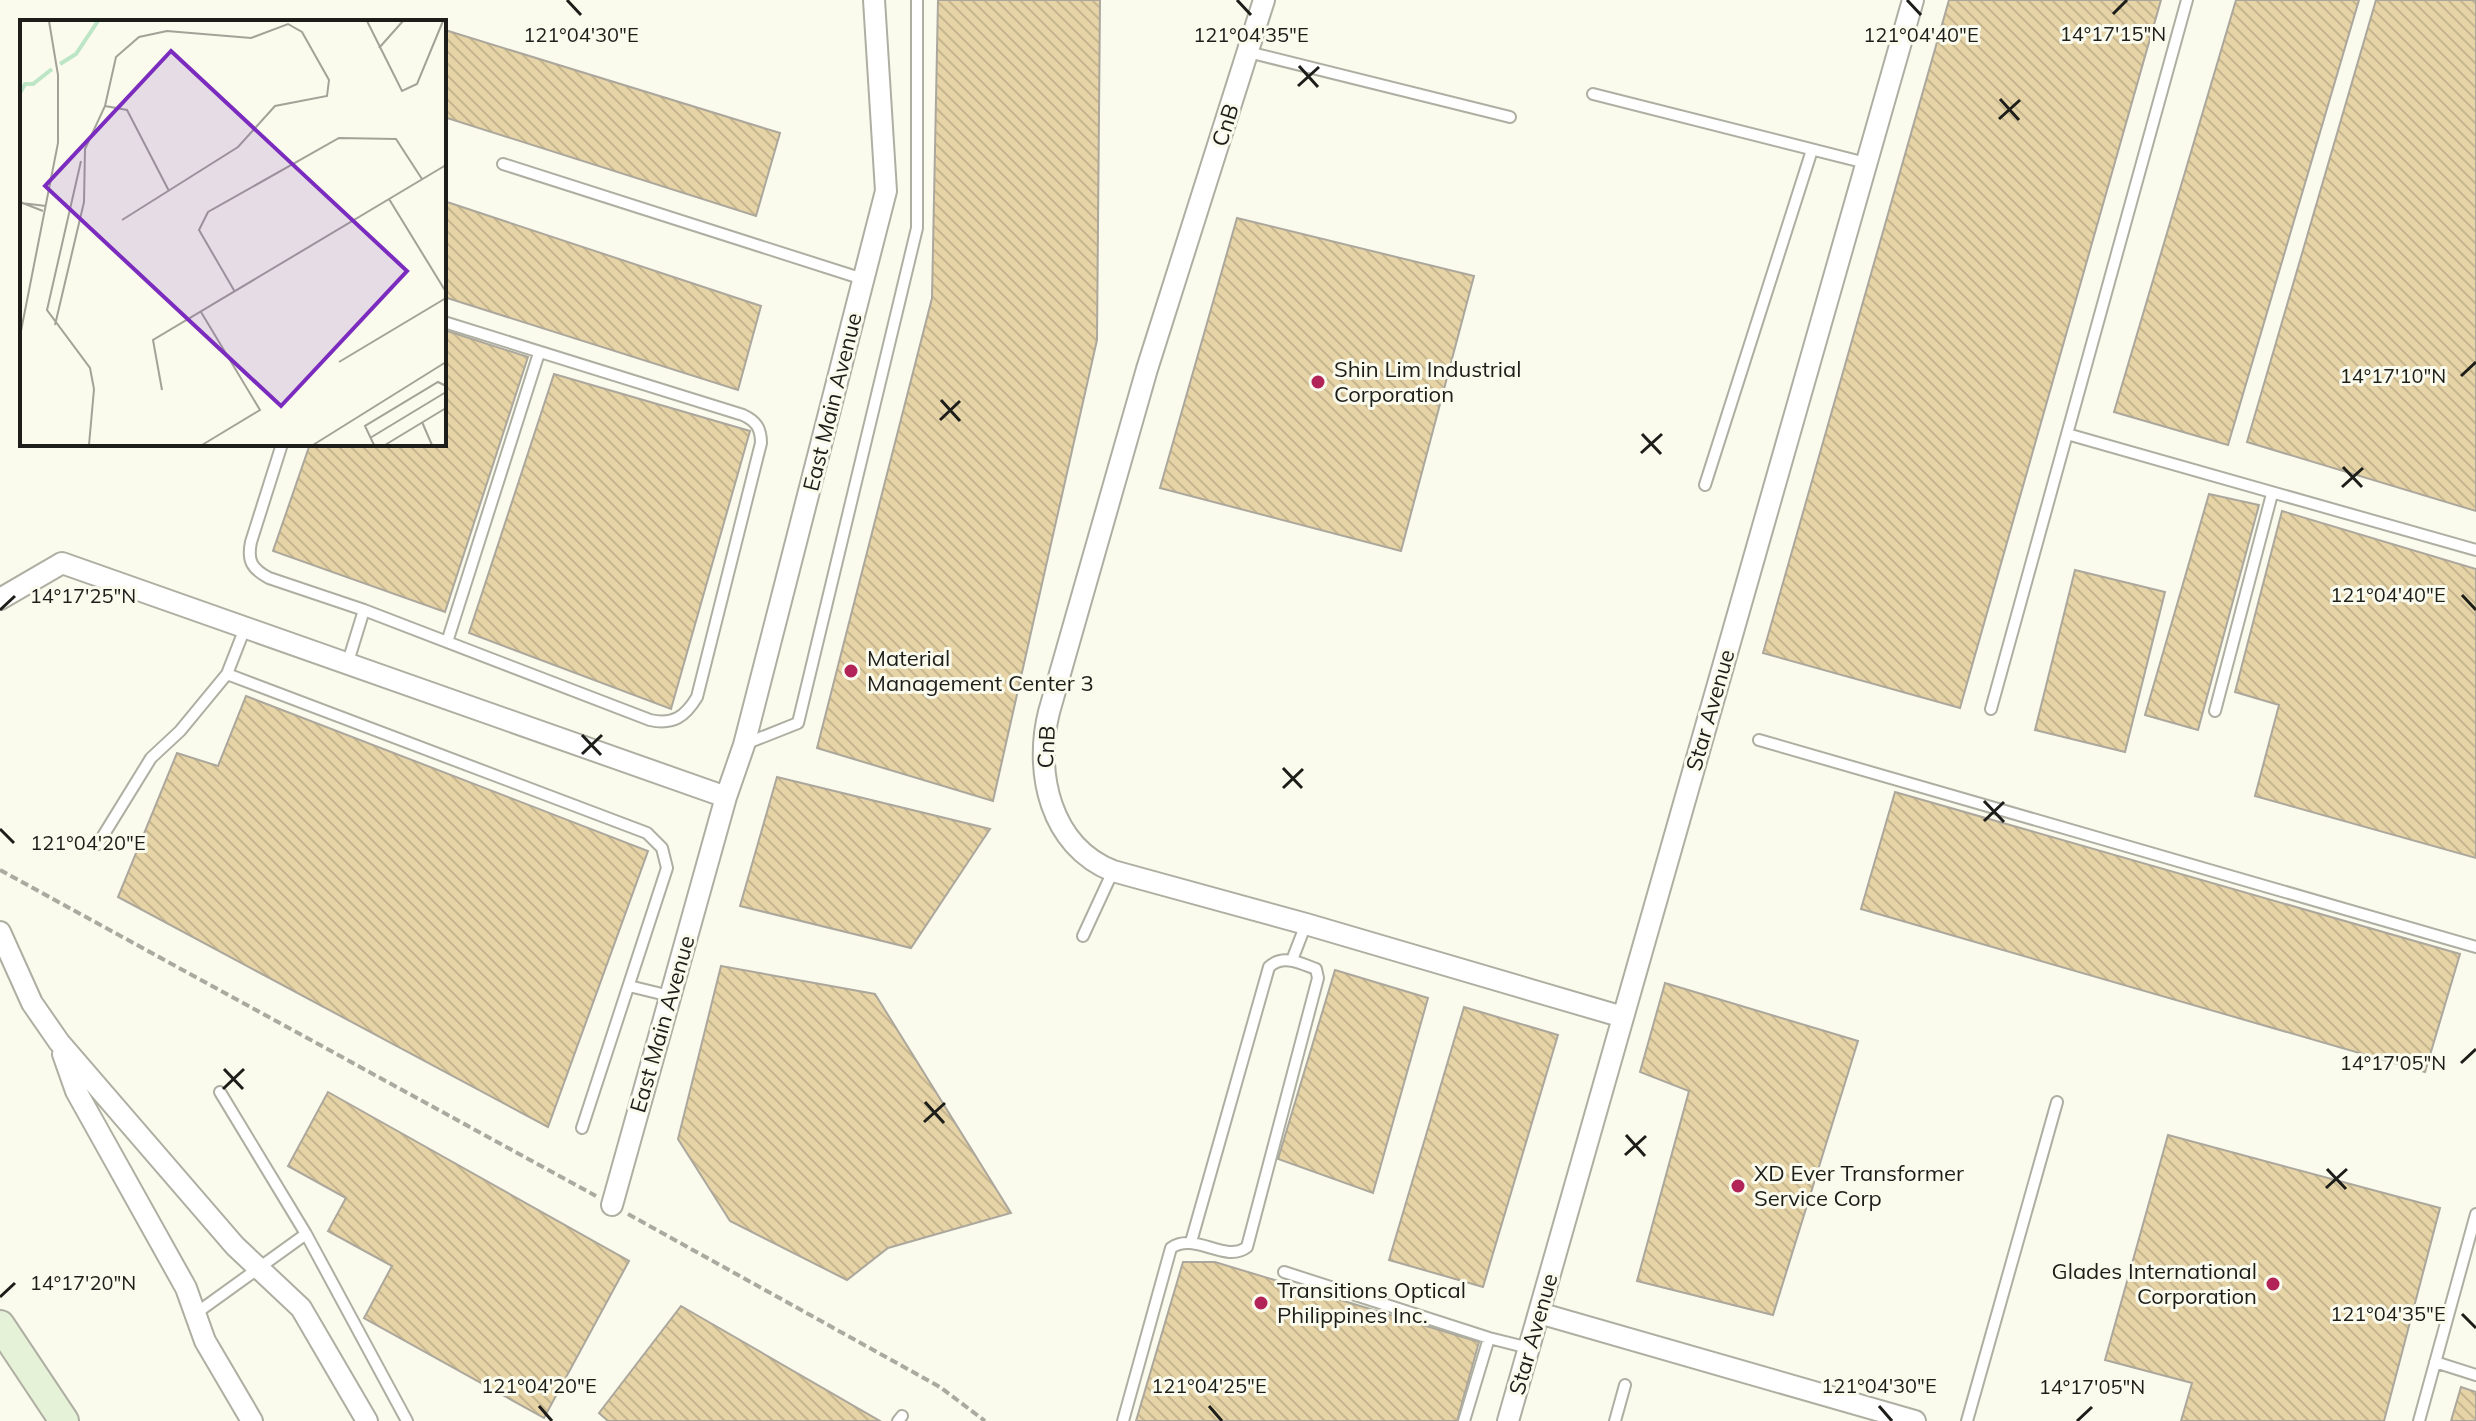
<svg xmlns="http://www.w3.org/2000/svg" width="2476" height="1421" viewBox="0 0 2476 1421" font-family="Mulish,sans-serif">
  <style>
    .building { fill: url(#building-back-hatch); stroke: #aca79c; stroke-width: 2 }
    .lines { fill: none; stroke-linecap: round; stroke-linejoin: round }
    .service-casing { stroke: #aeafa2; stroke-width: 14 }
    .minor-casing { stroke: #aeafa2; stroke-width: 24 }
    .secondary-casing { stroke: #aeafa2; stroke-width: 32 }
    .path { stroke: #a9aaa0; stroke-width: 4; stroke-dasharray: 8 4; stroke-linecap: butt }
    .service { stroke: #fff; stroke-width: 10 }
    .minor { stroke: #fff; stroke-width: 20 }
    .secondary { stroke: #e5f2d8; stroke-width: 28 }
    .ticks { fill: none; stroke: #1d1d19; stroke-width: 3 }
    .poi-dot { fill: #b22357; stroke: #fafbed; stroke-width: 3 }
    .labels { text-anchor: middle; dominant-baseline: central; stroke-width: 6; stroke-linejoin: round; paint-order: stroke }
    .street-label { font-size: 22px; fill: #1d1d19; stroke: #fafbed }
    .poi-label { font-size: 22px; fill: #1d1d19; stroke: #fafbed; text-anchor: start }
    .inset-river { fill: none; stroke: #bce6c6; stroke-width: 4 }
    .inset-road { fill: none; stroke: #a2a298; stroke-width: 2 }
    .view { fill: #7b2cbf; fill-opacity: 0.15; stroke: #7b2cbf; stroke-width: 4 }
    .inset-edge { fill: none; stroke: #1d1d19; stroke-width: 4 }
    .ticks-label { font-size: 20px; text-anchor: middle; fill: #1d1d19; stroke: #fafbed; stroke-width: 6; stroke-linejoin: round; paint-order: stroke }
  </style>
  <defs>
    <pattern id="building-back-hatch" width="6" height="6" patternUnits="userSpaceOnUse" patternTransform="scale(2)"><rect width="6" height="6" fill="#e6d4a7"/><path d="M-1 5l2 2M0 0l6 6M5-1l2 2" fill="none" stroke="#c5b68f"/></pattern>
  </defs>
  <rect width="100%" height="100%" fill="#fafbed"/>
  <path class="building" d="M938,0h162l-3,340 -104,461 -176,-53 115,-450z
    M1949,0h212l-201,708 -197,-55z
    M2236,0h123l-131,445 -114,-33z
    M2376,0h100v511l-229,-69z
    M445,30l335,103 -24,83 -312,-99z
    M444,201l317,105 -23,84 -294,-93z
    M1237,218l237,58 -73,275 -241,-63z
    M444,330l84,27 -83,255 -172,-61 37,-107h134z
    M554,374l196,57 -79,278 -202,-76z
    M2209,494l50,11 -61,225 -53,-15z
    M2282,511l194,58v289l-221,-62 24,-91 -44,-13z
    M2075,570l90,22 -40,160 -90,-22z
    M246,696l402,155 -100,276 -430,-230 59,-144 41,13z
    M777,777l213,52 -79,119 -171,-42z
    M1895,792l565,162 -35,118 -564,-163z
    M721,966l154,28 136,219 -123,35 -41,32 -117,-59 -52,-82z
    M1335,970l93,28 -55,195 -95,-34z
    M1665,983l193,58 -85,274 -136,-34 52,-190 -49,-19z
    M1464,1007l94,28 -75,252 -94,-27z
    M328,1092l301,169 -85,157 -180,-100 28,-52 -64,-35 18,-33 -58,-32z
    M2168,1135l272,73 -56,213h-203l11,-38 -87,-23z
    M1183,1262h32l264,80 -22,79h-321z
    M681,1306l199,115h-272l-9,-8z
    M2461,1387l15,5v29h-25z"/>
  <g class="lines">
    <g class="service-casing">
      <path id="service" d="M1248,52l262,65
        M1593,94l273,69
        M503,164l360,115
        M2067,434l409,116
        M282,444l-31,98c-4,19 1,27 18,36l95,32 -17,55
        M1705,485l107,-335
        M364,610l286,110c23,5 35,-3 47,-23l64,-254c0,-15 -5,-22 -18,-28l-299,-93
        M447,642l92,-289
        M227,674l420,159 15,15 5,20 -85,260
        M1991,709l196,-709
        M2215,711l57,-217
        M1759,740l717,207
        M745,744l53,-21 119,-495v-228
        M98,844l53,-86 29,-27 47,-57 18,-46
        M1083,936l30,-65
        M1292,960l14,-36
        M629,986l41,10
        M220,1092l86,142
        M1284,1272l205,66 40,10
        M195,1314l111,-80 101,187
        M2435,1362l41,13
        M898,1421l4,-5
        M1123,1421l48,-173c24,-17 54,16 76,-1l71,-269 -2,-9c-16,-6 -33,-15 -47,-2l-78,275
        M1464,1421l25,-83
        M1615,1421l10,-36
        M1967,1421l90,-319
        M2419,1421l57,-207"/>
    </g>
    <g class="minor-casing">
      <path id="minor" d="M1264,0l-117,369 -98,343c-15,60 1,134 64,159l193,53 317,93
        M0,599l62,-36 664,234
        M0,932l32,71 27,39 176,204 66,62 66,113
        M63,1054l13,37 110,197 19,53 47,80
        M612,1205l114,-408 18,-52 142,-554 -12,-191
        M1539,1313l376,108
        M1508,1421l405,-1421"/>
    </g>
    <g class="secondary-casing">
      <path id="secondary" d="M0,1325l64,96"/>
    </g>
    <path class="path" d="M0,870l596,326
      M628,1214l312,173 45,34"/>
    <use href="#service" class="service"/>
    <use href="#minor" class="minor"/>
    <use href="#secondary" class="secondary"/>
  </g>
  <path class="ticks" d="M567,0l14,15M1237,0l14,15M1907,0l14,15M2113,14l14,-14M1299,66l19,21M1298,86l21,-19M2000,99l19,21M1999,119l21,-19M2461,376l15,-14M941,400l19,21M940,420l20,-19M1642,434l19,20M1641,453l21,-19M2343,467l19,20M2342,487l21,-19M2462,595l14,15M0,610l15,-14M582,735l19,20M582,754l20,-19M1283,768l19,20M1283,788l20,-19M1984,801l20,21M1984,821l20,-19M0,829l14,14M2461,1063l15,-14M224,1069l19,20M223,1089l21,-20M925,1102l19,21M924,1122l21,-19M1626,1135l19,21M1625,1155l21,-19M2327,1169l19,20M2326,1188l21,-19M0,1297l15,-14M2462,1314l14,14M539,1406l13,15M1209,1406l13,15M1879,1406l13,15M2077,1421l15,-14"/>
  <g class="poi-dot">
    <circle cx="1318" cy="382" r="8"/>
    <circle cx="851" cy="671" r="8"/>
    <circle cx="1738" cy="1186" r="8"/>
    <circle cx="2273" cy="1284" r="8"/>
    <circle cx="1261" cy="1303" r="8"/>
  </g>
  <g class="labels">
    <g class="street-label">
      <text transform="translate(1225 125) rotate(-72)">CnB</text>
      <text transform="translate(832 402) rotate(-76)">East Main Avenue</text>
      <text transform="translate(1710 710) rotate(-74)">Star Avenue</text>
      <text transform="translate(1046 747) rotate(-87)">CnB</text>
      <text transform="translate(662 1024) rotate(-74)">East Main Avenue</text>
      <text transform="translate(1533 1334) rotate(-74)">Star Avenue</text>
    </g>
    <g class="poi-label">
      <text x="1334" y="369">Shin Lim Industrial<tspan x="1334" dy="25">Corporation</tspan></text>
      <text x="867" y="658">Material<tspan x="867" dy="25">Management Center 3</tspan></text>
      <text x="1754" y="1173">XD Ever Transformer<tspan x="1754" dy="25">Service Corp</tspan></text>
      <text x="2257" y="1271" text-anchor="end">Glades International<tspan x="2257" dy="25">Corporation</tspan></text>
      <text x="1277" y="1290">Transitions Optical<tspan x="1277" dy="25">Philippines Inc.</tspan></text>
    </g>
  </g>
  <g transform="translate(20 20)">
    <rect width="426" height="426" fill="#fafbed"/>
    <path class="inset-river" d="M40,44l16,-10 22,-33M0,73l5,-9h8l19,-15"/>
    <path class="inset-road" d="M347,1l35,70 15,-7 26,-63M359,28l24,-27M85,86l22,4 42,81M61,141l-34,149 43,58 4,21 -5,56M369,179l57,93M0,182l23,9M1,183l25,3M215,272l-36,-62 9,-18 131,-74 57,1 26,40M181,292l59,98 -58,35M35,305l29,-123 1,-53 20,-43 11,-49 23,-20 28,-6 84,7 37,-14 14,8 27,48 -2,16 -52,10 -37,41 -116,73M0,316l38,-193v-68l-9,-54M319,342l107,-64M142,370l-9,-50 293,-175M402,402l10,23M350,418l76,-46M293,425l133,-83M354,425l-9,-19 73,-44 8,4M365,425l61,-37"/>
    <path class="view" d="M151,31l236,220 -126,135 -236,-220z"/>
    <rect width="426" height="426" class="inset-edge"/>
  </g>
  <g class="ticks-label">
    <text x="2113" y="41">14°17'15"N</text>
    <text x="581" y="42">121°04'30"E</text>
    <text x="1251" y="42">121°04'35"E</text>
    <text x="1921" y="42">121°04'40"E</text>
    <text x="2393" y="383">14°17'10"N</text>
    <text x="2388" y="602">121°04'40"E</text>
    <text x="83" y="603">14°17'25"N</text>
    <text x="88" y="850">121°04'20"E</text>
    <text x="2393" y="1070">14°17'05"N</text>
    <text x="83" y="1290">14°17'20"N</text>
    <text x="2388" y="1321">121°04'35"E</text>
    <text x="539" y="1393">121°04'20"E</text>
    <text x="1209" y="1393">121°04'25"E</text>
    <text x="1879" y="1393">121°04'30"E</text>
    <text x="2092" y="1394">14°17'05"N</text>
  </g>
</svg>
